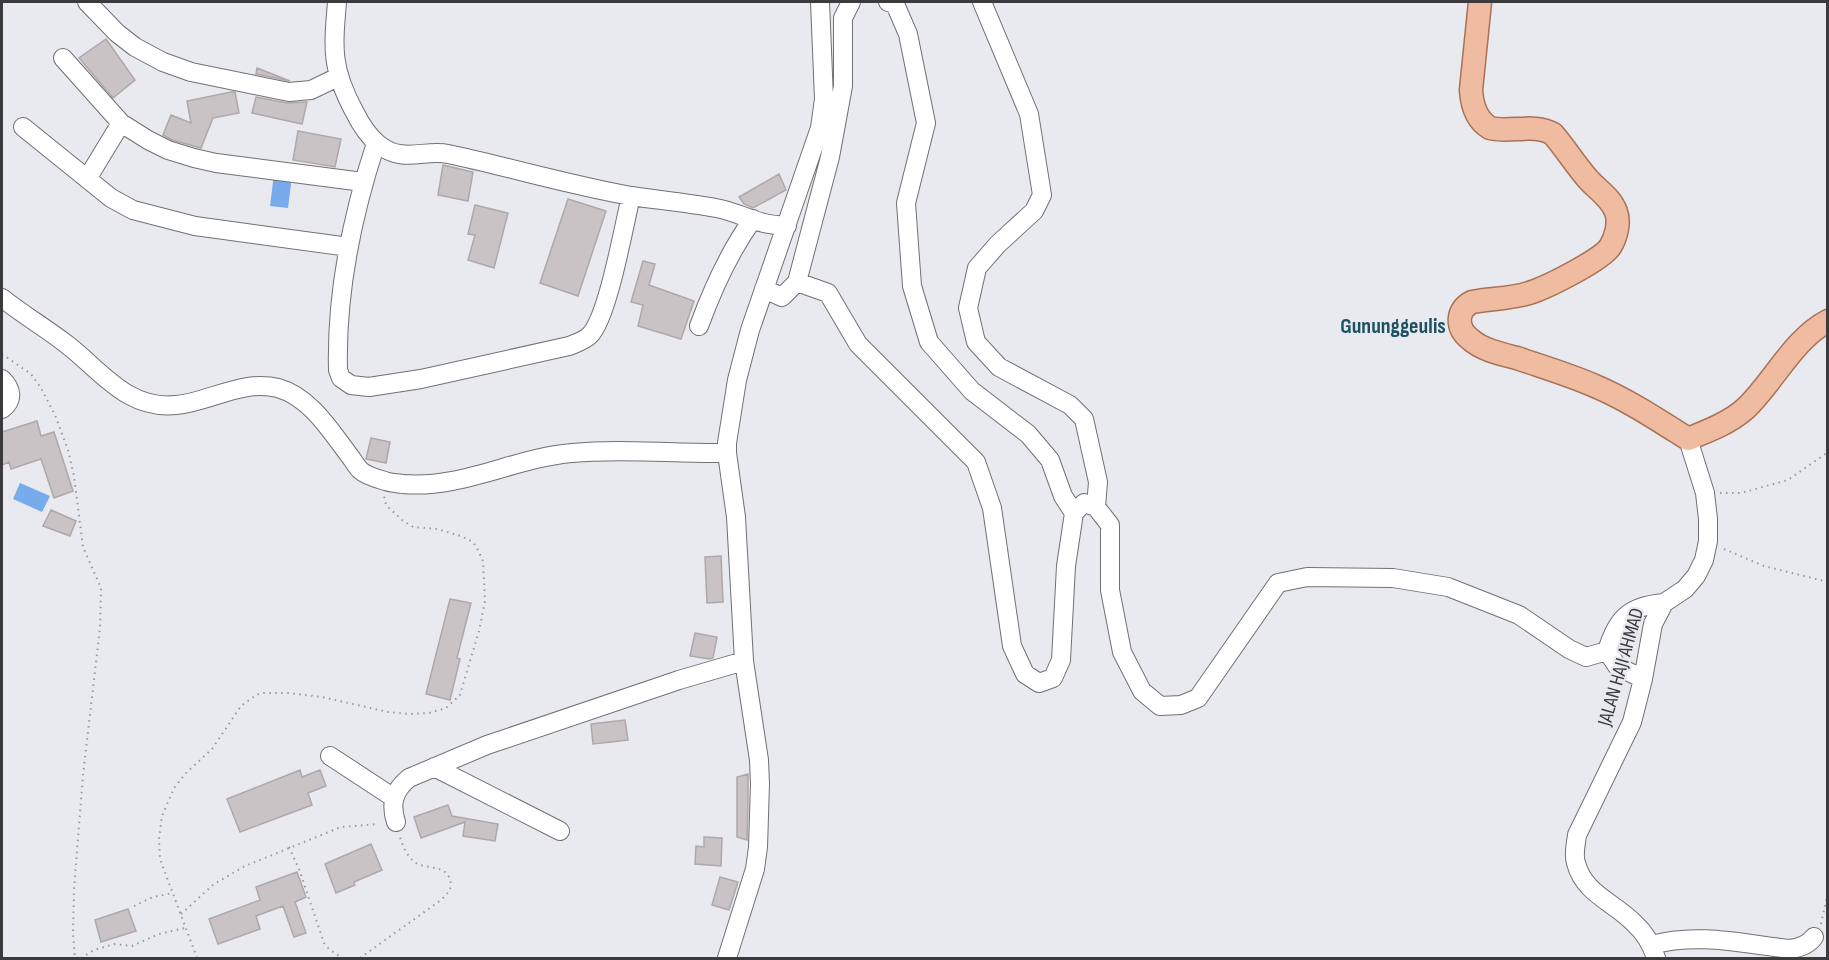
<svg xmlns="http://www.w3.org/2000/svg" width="1829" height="960" viewBox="0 0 1829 960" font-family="'Sofia Sans Condensed',sans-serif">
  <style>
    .water { fill: #77abec }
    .building { fill: #c9c3c5; stroke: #aea8aa; stroke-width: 1.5 }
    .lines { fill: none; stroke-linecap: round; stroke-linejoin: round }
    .minor-casing { stroke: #707075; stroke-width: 20 }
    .major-casing { stroke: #a97256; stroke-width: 25 }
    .path { stroke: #98989c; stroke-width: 2; stroke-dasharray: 1.5 4.5; stroke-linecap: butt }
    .minor { stroke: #fff; stroke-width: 18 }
    .major { stroke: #efbca2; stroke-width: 22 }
    .labels { text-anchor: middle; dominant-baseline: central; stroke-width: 4.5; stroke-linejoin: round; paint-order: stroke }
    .street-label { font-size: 20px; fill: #3b3b3d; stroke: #e9eaef }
    .quarter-label { font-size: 22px; font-weight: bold; fill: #1d5060; stroke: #e9eaef }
  </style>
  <rect width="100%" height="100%" fill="#e9eaef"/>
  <path class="water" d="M274,174l18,2 -4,32 -18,-2z
    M20,483l30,13 -8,16 -29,-13z"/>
  <path class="building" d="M106,39l29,41 -22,18 -34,-40z
    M257,68l33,13 -34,-7z
    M231,92h4l4,21 -26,5 -12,30 -29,-8 -9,-5 8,-20 20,8 -4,-22z
    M256,97l31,6 20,-1 -5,22 -50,-11z
    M298,131l43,8 -6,28 -42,-7z
    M443,165l30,7 -5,29 -30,-6z
    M779,174l7,16 -33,18 -9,-4 -5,-7z
    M568,199l38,12 -28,85 -38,-13z
    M475,205l33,8 -14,55 -26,-8 7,-25 -7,-1z
    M643,261l12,3 -6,21 45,16 -13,38 -43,-13 5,-21 -12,-3z
    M37,421l4,15 13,-4 19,59 -19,7 -13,-39 -30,10 -2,-7 -7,3v-33z
    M371,438l19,4 -4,21 -20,-4z
    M51,510l25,11 -6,15 -27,-10z
    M721,556l2,46 -16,1 -2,-46z
    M450,599l21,4 -14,55 3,1 -10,41 -24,-6z
    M695,633l22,4 -4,21 -4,1 -19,-3z
    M625,720l3,20 -35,4 -2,-20z
    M300,770l2,7 18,-7 6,16 -18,7 4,12 -72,27 -13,-33z
    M748,774v27l-1,39 -10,-3v-60z
    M448,805l4,11 46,8 -3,17 -32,-5 2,-14 -44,16 -7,-21z
    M704,837l18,1 -1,28 -26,-2 1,-18 8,1z
    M371,844l11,26 -28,12 1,3 -19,8 -11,-29z
    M297,872l9,25 -11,5 11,31 -12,4 -11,-31 -27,10 4,13 -42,15 -9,-25 51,-19 -4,-13z
    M720,877l18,5 -9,28 -17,-5z
    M128,909l8,22 -35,11 -6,-22z"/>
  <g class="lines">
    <g class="minor-casing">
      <path id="minor" d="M87,2l30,31 18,14 28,15 28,10 98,20 22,-2 27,-13
        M337,2c-4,47 -6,66 17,109 6,12 14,25 24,33 24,20 47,5 70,10 61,13 121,31 183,42 28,4 57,7 85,12 17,3 32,11 48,15 7,2 15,2 23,3
        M888,2l7,2 13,30 18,89 -20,80 6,83 17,56 43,49 56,43 22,26 13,36 11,17
        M982,2l47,112 13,81 -8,16 -36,33 -21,24 -9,40 8,34 23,25 71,38 14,14 14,63 -2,25
        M63,58l58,65 27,17 20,10 26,8 22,5 147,19
        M23,127l88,71 22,12 62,16 154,21
        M376,143c-24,73 -40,150 -38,227l3,8 10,7 18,2 52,-8 148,-33c7,-3 15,-5 21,-11 18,-18 34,-110 41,-139
        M87,179l34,-56
        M797,282l31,11 30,51 118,118 16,46 20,138 13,28 14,9 14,-5 8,-18 5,-94 8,-53 10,-10 12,4 14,18v65l12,62 20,39 18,15 21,-1 17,-7 80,-115 29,-6 86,1 55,9 71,28 50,34 17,8 21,-6
        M764,289l18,8 15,-15 33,-125 13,-71v-68l8,-16
        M2,298c20,16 42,29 63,45 35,26 61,67 111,62 34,-3 66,-26 102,-17 32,9 52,42 71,67 4,5 7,11 11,15 5,5 18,9 25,11 5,2 12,2 18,3 59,5 111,-26 169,-31 51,-5 103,1 155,0
        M699,326c14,-38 30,-74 54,-107
        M2,379c10,10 12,21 0,30
        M1643,679l-26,-13 -10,-15c10,-33 22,-45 57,-48
        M330,756l64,42
        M434,767l126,64
        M396,822c-6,-18 -2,-32 13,-44l78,-33 192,-65 65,-19
        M1652,945c45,-13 92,-1 138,4 9,-1 18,-4 24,-12
        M727,958l28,-89 3,-22 2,-63 -1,-24 -15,-99 -8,-144 -9,-64v-10l10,-63 13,-50 70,-202 4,-29 -4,-97
        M1656,958c-4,-13 -11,-25 -22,-35 -20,-21 -50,-29 -58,-60 -3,-9 0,-19 1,-28l55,-113 11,-43 10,-55 11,-21 21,-14 11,-13 8,-16 4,-19v-22l-3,-26 -17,-54"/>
    </g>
    <g class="major-casing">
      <path id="major" d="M1480,2l-9,88c1,15 5,30 19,38 19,5 45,-5 63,6 12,14 22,30 34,44 9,11 24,19 29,34 4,10 0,26 -6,35 -9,13 -59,38 -75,44 -20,8 -42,7 -63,11 -16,8 -16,26 -2,37 12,11 31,15 47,19 26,9 53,17 78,28 33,14 63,34 93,53 20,-8 41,-16 57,-30 28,-26 48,-70 83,-88"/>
    </g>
    <path class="path" d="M2,354l29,20 10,14 14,27 13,35 6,26 9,71 18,41 -1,40 -17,147 -9,114 -1,45 2,24
      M1720,493h21l47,-13 40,-28
      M1724,549l40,17 64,16
      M289,847l10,22 25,74 5,6 13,9
      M134,906l19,-9 20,-4
      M181,914l33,-30 31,-18 96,-39 38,-3
      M1821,924l7,-32
      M81,958l13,-8 20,-6 18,2 27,-12 26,-6
      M197,958l-37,-99 -1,-20 3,-23 12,-28 12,-15 26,-24 29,-43 15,-11 7,-2h26l33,4 66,15 22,2 19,-1 17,-5 14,-13 19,-64 6,-30 -2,-40 -5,-11 -5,-8 -12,-6 -24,-7 -24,-2 -11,-7 -16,-15 -2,-9
      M360,958l81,-58c6,-6 12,-11 9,-20 -4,-15 -21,-11 -32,-16 -10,-5 -15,-17 -18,-27"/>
    <use href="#minor" class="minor"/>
    <use href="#major" class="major"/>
  </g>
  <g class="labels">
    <g class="street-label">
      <text transform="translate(1621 667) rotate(-74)">JALAN HAJI AHMAD</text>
    </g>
    <g class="quarter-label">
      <text x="1393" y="326">Gununggeulis</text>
    </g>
  </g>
  <rect width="1829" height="960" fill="none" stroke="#3b3b3d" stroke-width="6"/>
</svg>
